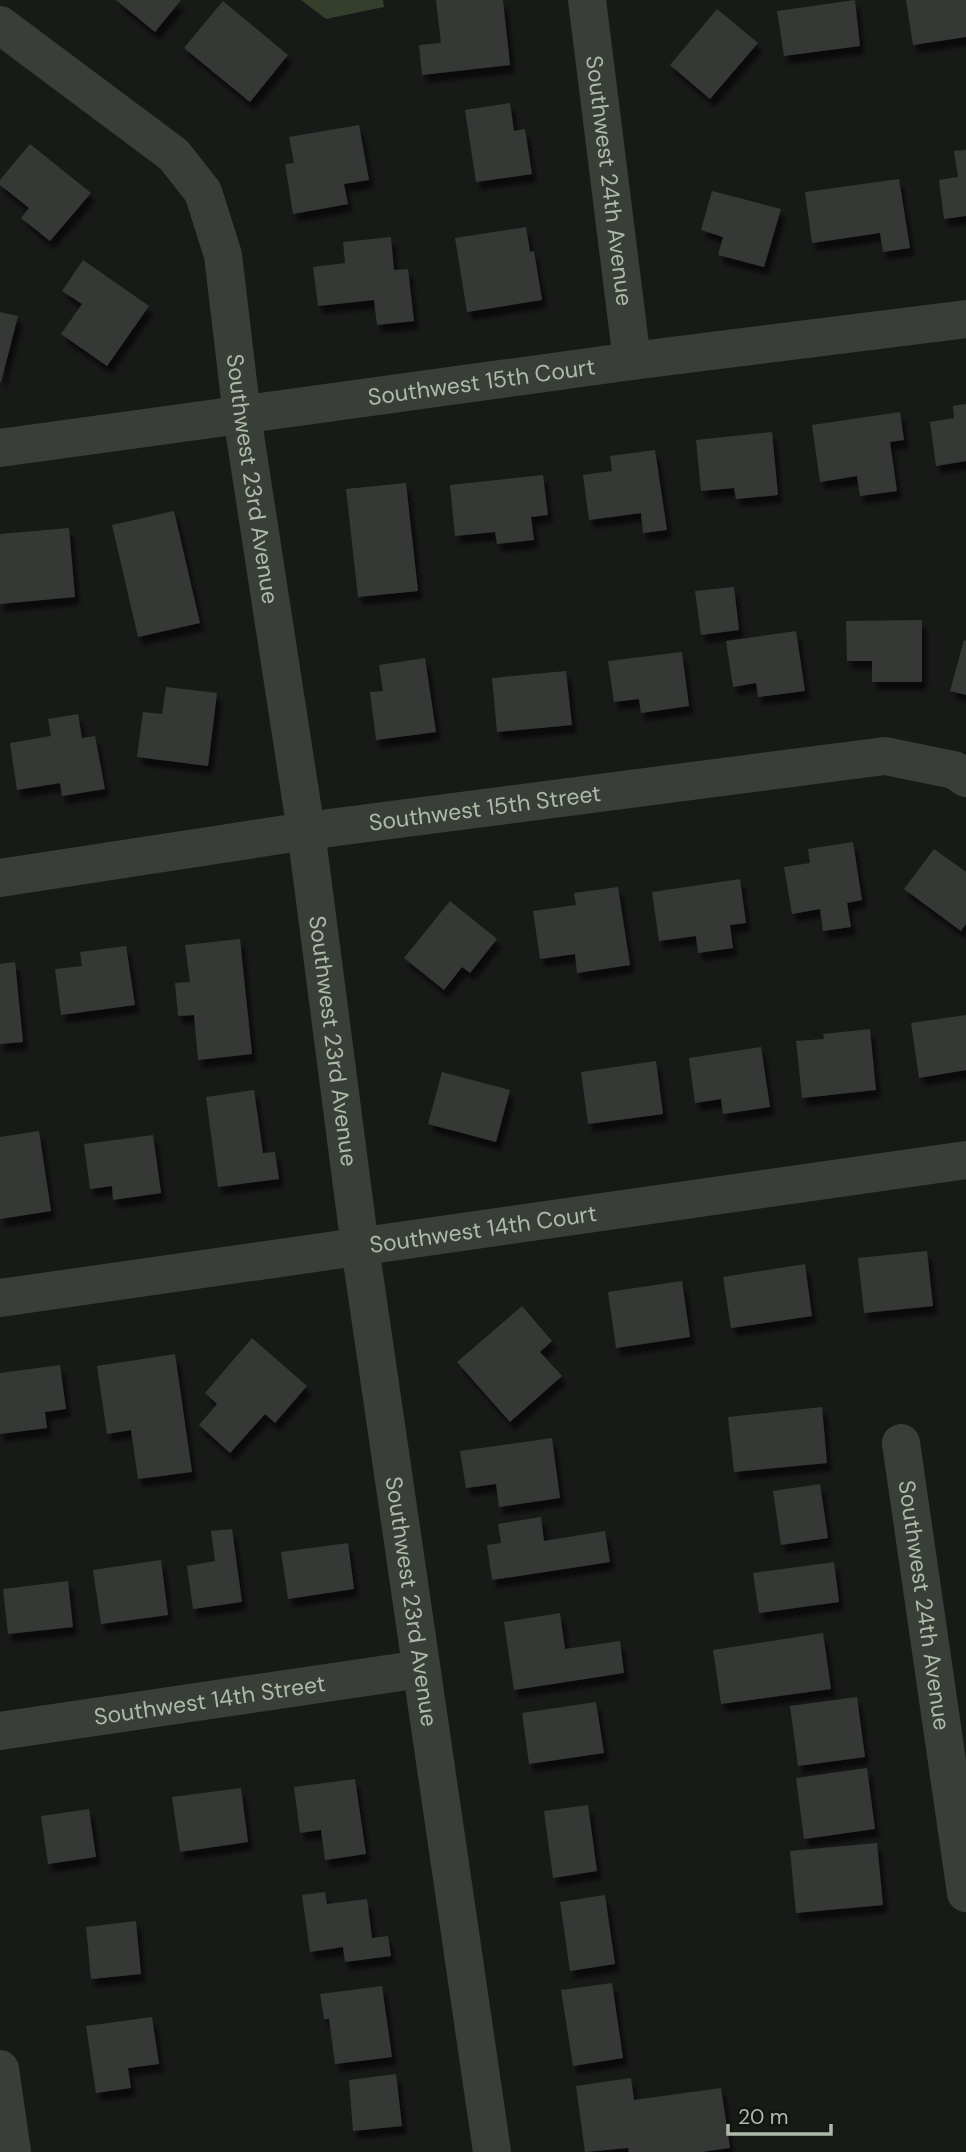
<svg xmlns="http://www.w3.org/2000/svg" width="966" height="2152" viewBox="0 0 966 2152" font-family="'DM Sans',sans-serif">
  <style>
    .water { fill: #363f2c }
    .building { fill: #343935; filter: url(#shadow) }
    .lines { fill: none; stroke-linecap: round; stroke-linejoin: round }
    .street { stroke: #393f38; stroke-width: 38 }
    .labels { text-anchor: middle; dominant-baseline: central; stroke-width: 6; stroke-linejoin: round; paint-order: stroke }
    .street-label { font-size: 23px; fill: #adbba9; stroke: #131513 }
  </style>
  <defs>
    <filter id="shadow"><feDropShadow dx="4.5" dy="8" stdDeviation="2" flood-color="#0009"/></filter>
  </defs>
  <rect width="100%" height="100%" fill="#181a18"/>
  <path class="water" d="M301,0h82l1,7 -58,12z"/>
  <path class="building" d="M116,0h65l-26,32z
    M436,0h67l7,65 -88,10 -3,-30 22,-2z
    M855,0l5,46 -76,10 -7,-45z
    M906,0h60v37l-53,8z
    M223,1l65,54 -38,47 -66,-54z
    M717,9l41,34 -48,56 -40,-34z
    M510,103l4,28 11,-2 7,45 -56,8 -11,-72z
    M359,125l10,55 -25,4 4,20 -55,10 -8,-50 9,-1 -5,-26z
    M30,144l61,49 -41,48 -29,-23 8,-10 -29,-23v-5z
    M966,150v66l-22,3 -5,-39 19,-3 -4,-26z
    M899,179l11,69 -27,4 -3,-19 -68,10 -7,-51z
    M712,191l69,18 -17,58 -46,-12 5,-18 -22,-7z
    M526,227l4,25 4,-1 8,49 -75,12 -12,-74z
    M391,237l3,33 14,-1 6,52 -37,4 -3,-25 -56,6 -5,-39 32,-4 -2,-21z
    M83,260l66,46 -42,60 -46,-32 21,-30 -20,-13z
    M0,312l18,4 -17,66h-1z
    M966,404v57l-30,5 -6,-44 24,-4 -1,-12z
    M900,412l4,28 -14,2 7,49 -37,5 -3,-20 -37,6 -8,-57z
    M772,432l6,63 -42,4 -2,-11 -33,3 -5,-51z
    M655,450l12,80 -24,3 -2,-20 -52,7 -6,-45 29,-4 -2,-15z
    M543,475l5,40 -17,2 3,23 -37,4 -2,-12 -40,4 -5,-51z
    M406,483l12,108 -60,6 -12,-108z
    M174,511l26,112 -62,14 -26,-112z
    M69,528l6,69 -75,7v-70z
    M734,587l5,43 -38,5 -6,-44z
    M922,620v62h-50v-21h-25l-1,-40z
    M796,631l9,60 -47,6 -2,-14 -23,4 -7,-46z
    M964,640l2,1v54l-16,-4z
    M682,652l7,54 -48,7 -2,-14 -25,3 -6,-41z
    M425,658l11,74 -60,8 -6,-48 13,-1 -4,-26z
    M566,671l6,54 -75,7 -5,-54z
    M166,687l51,6 -9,73 -71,-9 6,-45 19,2z
    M78,714l4,24 13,-2 10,53 -43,7 -2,-13 -43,7 -7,-47 41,-7 -3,-17z
    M853,842l9,58 -15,3 4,24 -28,4 -3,-22 -28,5 -8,-47 26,-4 -2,-14z
    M934,849l32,23v52l-5,7 -57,-42z
    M740,879l6,44 -16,2 3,23 -35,5 -2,-17 -37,5 -7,-49z
    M618,887l12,78 -53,8 -2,-19 -35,5 -7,-48 43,-6 -2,-12z
    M450,901l47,38 -27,34 -8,-6 -18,23 -40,-32z
    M240,939l12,115 -54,6 -4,-45 -16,1 -3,-33 15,-1 -5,-37z
    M126,946l9,59 -74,10 -6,-46 27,-3 -2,-14z
    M15,962l8,80 -23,2v-80z
    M966,1015v55l-47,8 -8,-55z
    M870,1029l6,61 -74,8 -6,-57 28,-2 -1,-5z
    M761,1047l9,60 -47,7 -2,-15 -26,4 -6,-45z
    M656,1061l7,53 -75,10 -7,-52z
    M442,1072l68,18 -14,52 -68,-18z
    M254,1090l9,63 12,-1 4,27 -61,8 -12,-90z
    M39,1131l12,80 -51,8v-82z
    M153,1135l8,58 -48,7 -1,-14 -22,3 -6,-45z
    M927,1251l6,55 -69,7 -6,-55z
    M805,1264l7,52 -81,12 -8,-51z
    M682,1281l8,56 -74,11 -8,-56z
    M522,1306l30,35 -12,11 22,24 -52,46 -53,-60z
    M252,1338l55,48 -32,37 -10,-9 -35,39 -31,-28 18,-21 -12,-11z
    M175,1354l17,118 -54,7 -7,-49 -24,4 -10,-68z
    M60,1365l6,44 -21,3 2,16 -47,6v-61z
    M822,1407l5,56 -93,9 -6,-55z
    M552,1438l8,60 -61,9 -3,-23 -30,4 -6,-37z
    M820,1484l8,54 -47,7 -8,-54z
    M541,1517l3,24 61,-10 5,31 -118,18 -5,-35 14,-2 -3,-19z
    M232,1529l10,73 -49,7 -6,-43 28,-5 -4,-30z
    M348,1543l6,46 -66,10 -7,-47z
    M161,1560l7,55 -67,9 -8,-54z
    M834,1562l5,40 -80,11 -6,-40z
    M68,1581l5,46 -65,7 -5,-45z
    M560,1613l5,36 55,-8 4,32 -110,17 -10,-68z
    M823,1633l8,56 -110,15 -8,-54z
    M857,1697l8,60 -67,9 -8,-60z
    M596,1702l8,51 -75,11 -7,-51z
    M867,1768l8,61 -71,10 -8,-61z
    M355,1779l11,75 -41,6 -4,-30 -21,3 -6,-46z
    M241,1788l7,54 -68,10 -8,-55z
    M588,1805l9,66 -44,7 -9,-67z
    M89,1809l7,48 -48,7 -7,-48z
    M877,1843l6,62 -87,8 -6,-62z
    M325,1892l2,12 40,-5 5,39 16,-2 3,20 -46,6 -2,-15 -33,5 -8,-57z
    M605,1895l10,69 -45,7 -10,-69z
    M136,1921l5,53 -50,5 -5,-52z
    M612,1983l11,75 -50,8 -12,-76z
    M382,1986l10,71 -57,7 -6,-45h-5l-4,-25z
    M152,2017l7,47 -31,4 3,20 -35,5 -10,-67z
    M396,2074l6,52 -49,5 -4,-51z
    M631,2078l3,22 87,-12 9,60 -29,4h-72l-1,-4 -43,4 -9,-66z"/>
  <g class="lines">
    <g class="street">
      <path id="s1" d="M587,0l45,361"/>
      <path id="s2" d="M0,25l174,130 29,37 20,63 19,161 64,415 54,416 132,905"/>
      <path id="s3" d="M0,448l632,-87 334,-42"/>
      <path id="s4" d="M0,878l306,-47 579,-75 69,14 12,8"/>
      <path id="s5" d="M0,1298l966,-138"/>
      <path id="s6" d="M901,1443l65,450"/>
      <path id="s7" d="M0,1731l421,-62"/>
      <path d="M0,2069l12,83"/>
    </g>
  </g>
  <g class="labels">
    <g class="street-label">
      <text stroke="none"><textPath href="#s1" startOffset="182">Southwest 24th Avenue</textPath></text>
      <text stroke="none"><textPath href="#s3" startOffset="486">Southwest 15th Court</textPath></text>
      <text stroke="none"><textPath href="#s2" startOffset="556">Southwest 23rd Avenue</textPath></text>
      <text stroke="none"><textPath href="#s4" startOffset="490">Southwest 15th Street</textPath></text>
      <text stroke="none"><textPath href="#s2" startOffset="1124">Southwest 23rd Avenue</textPath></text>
      <text stroke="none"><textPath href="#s5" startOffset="488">Southwest 14th Court</textPath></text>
      <text stroke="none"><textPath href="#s2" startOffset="1690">Southwest 23rd Avenue</textPath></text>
      <text stroke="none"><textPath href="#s6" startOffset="164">Southwest 24th Avenue</textPath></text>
      <text stroke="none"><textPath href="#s7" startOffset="212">Southwest 14th Street</textPath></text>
    </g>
  </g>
  <path d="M728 2124v10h103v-10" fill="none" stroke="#adbba9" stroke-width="3.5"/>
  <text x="738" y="2124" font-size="21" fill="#adbba9" stroke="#131513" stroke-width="5" paint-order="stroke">20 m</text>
</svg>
